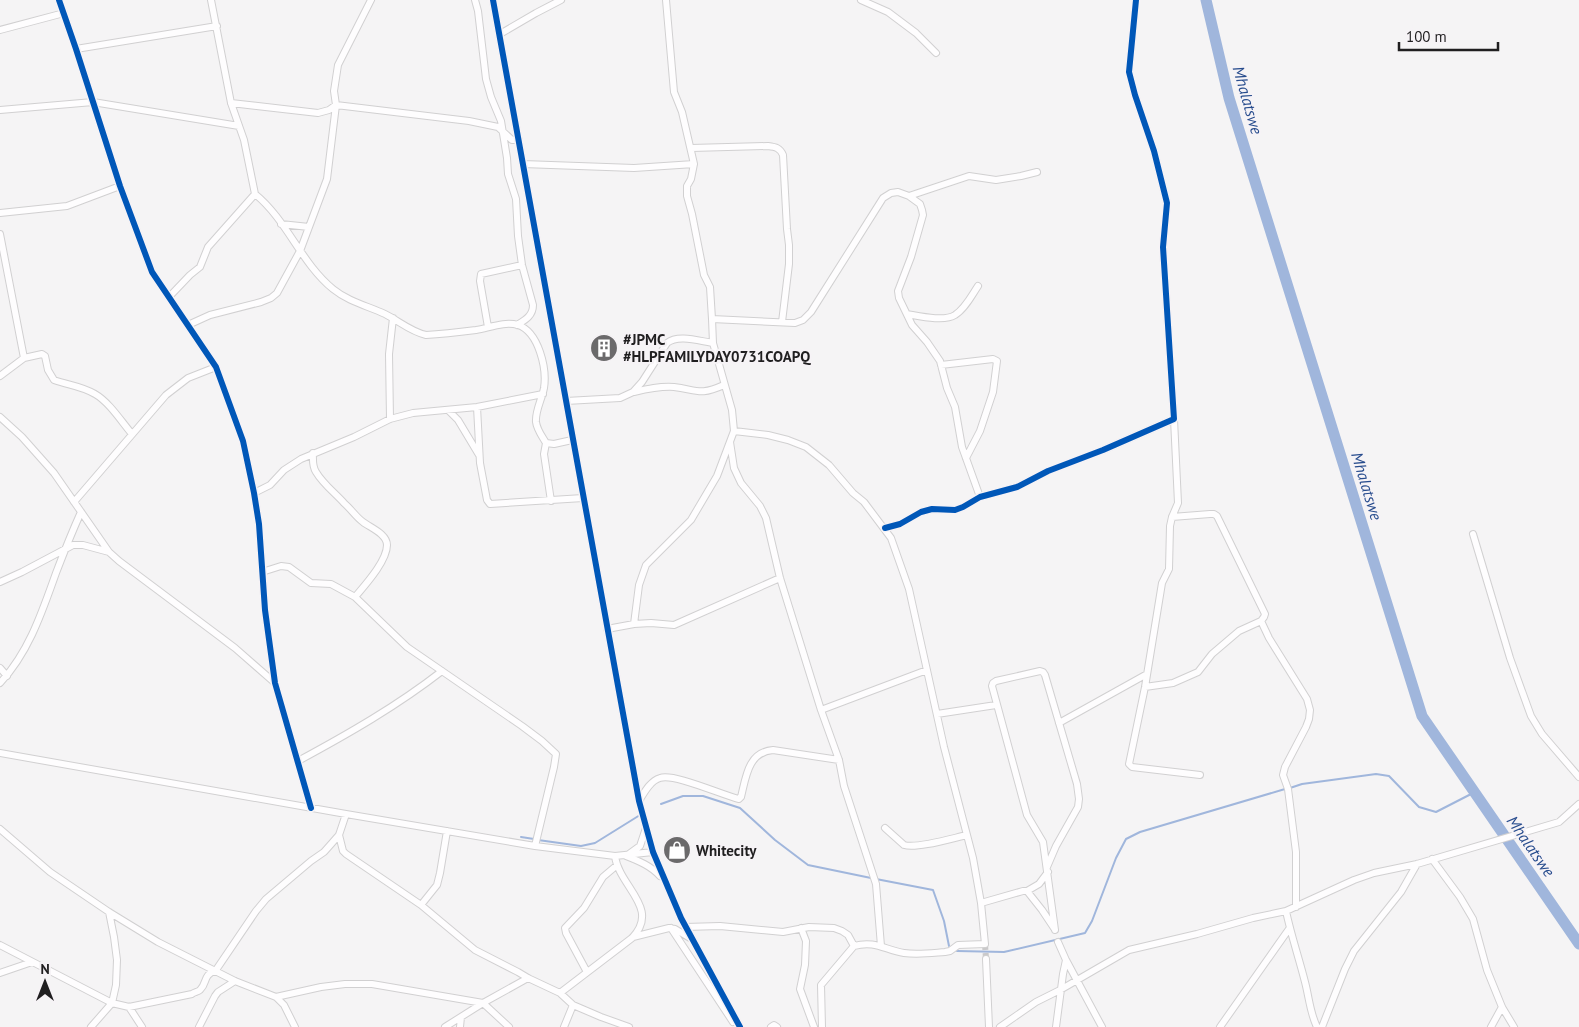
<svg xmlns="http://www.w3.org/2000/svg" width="1579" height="1027" viewBox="0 0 1579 1027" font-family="'PT Sans',sans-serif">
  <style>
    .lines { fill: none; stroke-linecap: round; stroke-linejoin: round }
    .stream { stroke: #a0b6dc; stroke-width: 2 }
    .river { stroke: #a0b6dc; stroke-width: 11 }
    .minor-tunnel { stroke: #cac9ca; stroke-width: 6; stroke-dasharray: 6 3; stroke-linecap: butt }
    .minor-casing { stroke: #d1d0d1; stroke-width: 8 }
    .minor { stroke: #fefdfe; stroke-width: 6 }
    .cycleway-casing { stroke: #f6f3f6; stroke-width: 9 }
    .cycleway { stroke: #0057b8; stroke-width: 6 }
    .labels { text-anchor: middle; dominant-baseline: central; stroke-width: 4.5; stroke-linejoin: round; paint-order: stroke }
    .poi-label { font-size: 15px; font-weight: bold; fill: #201f20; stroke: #f6f3f6; text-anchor: start }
    .water-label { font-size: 16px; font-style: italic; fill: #274c8d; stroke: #f6f3f6 }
  </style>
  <rect width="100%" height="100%" fill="#f5f4f5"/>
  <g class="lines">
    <path class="stream" d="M1290,788l12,-4 74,-10 13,2 30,31 17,5 39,-20
      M661,804l22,-8h20l37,12 35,32 33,25 63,13
      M521,837l13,2
      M538,840l43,6 14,-3 45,-28
      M876,879l57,11 11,31 5,25
      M957,951l47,1 81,-19 7,-12 24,-63 10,-19 14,-7 145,-43"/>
    <path class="river" d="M1206,0l23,98 193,618 157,228"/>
    <path class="minor-tunnel" d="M985,944l1,15"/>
    <g class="minor-casing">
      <path id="minor" d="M59,0l17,49 44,137 32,86 64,95 27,74 11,52 5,31 6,86 10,73 36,125
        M475,0l3,11 8,68 5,18 10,24 6,37 1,16 8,25 2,37 4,29 11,40c0,11 -8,15 -16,20
        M493,0l146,801 14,51 28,66 59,109
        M861,0l27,12 28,21 20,20
        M0,30l64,-17
        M500,34l36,-21 25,-13
        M76,49l141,-23
        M231,103l87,10 11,-3 7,-5 133,16 29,6 14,13h7
        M0,110l93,-8 146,24
        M691,148l77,-2c8,1 12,2 15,9l4,74 2,16v19l-7,58
        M523,164l111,4 60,-4
        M255,194c32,26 46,69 78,95 16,13 35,17 52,25 14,7 26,18 41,21 17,-1 34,-3 50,-5 13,-2 28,-9 42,-5 21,7 29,44 26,63 -2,11 -9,23 -8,34 1,8 6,14 10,21l8,1 18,-4
        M909,196l60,-20 27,4 25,-4 16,-4
        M0,213l67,-7 53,-20
        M281,224l28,3
        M0,234l24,124
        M169,297l21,-22 10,-8 8,-20 47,-53 -11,-54 -13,-37 -20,-103
        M907,314c12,2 37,8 48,1 10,-6 17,-20 23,-29
        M712,319l83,4 8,-3 8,-8 72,-114 8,-5 7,-1 11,4 11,8 2,6 1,5 -12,42 -13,34 1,7 13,27 15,17 13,19 7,27 8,19 7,40 18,50
        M188,325l22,-10 51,-13 10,-4 6,-5 23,-42 27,-72 9,-74 -2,-14 4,-26 33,-65
        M488,327l-8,-46 1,-7 41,-9
        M941,365l52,-6 4,2 -4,31 -13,39 -14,27
        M0,376l24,-18 18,-4 3,2 3,14 6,10c14,5 28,6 41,14 14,8 26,27 37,40
        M634,392c13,-3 26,-6 40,-5 24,3 25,9 50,-2
        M566,401l54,-3 13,-6 9,-10 25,-39c11,-9 32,-2 46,0
        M477,407l3,56 7,37 3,4 93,-6
        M449,411l9,9 21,35
        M0,417l22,20 32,36 55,79 10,9 116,87 40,35
        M390,419l-1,-65 4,-36
        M1174,419l4,84 -6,14 -2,9 -1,43 -7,14 -17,104 -16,77 3,3 68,8
        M734,431l34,4 20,5 18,7 23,18 24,28 11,9 27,36 18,51 35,158 29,111 8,45 4,41 -27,1 -8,6 -5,1c-13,1 -27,3 -41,1 -19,-3 -29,-13 -50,-7l-33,39 1,42
        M730,442l4,26 7,15 19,23 6,12 14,60 41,132 18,50 5,26 32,98 5,62
        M546,443l-2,11 7,47
        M313,453c0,7 -1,13 3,19 7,12 19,21 28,31 7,6 12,14 19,19 8,6 24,12 24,23 0,16 -22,40 -32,52
        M254,493l16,-8 14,-15 17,-11 53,-22 36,-18 23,-6 64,-6 66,-13
        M74,502l92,-107 22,-17 28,-11
        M885,528l15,-4 21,-12 11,-3 23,1 8,-3 17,-10 37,-10 31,-16 55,-21 71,-31 -11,-172 4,-44 -13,-52 -19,-56 -6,-23 7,-72
        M1473,534l37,124 21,58 11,18 37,43
        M262,572l19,-6 8,1 22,16 20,1 24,13 52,50 115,79 20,15 14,13 -2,13 -19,79
        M0,582l22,-10 51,-27h10l26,7
        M1261,621l8,17 38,61 3,11 -1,9 -3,8 -21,40 -2,8 5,14 8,63v55
        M634,624l5,-39 7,-20 45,-45 26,-44 17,-45 -2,-21 -19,-67 -1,-24 -2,-32 -6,-12 -12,-61 -5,-18v-10l4,-7 3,-15 -12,-52 -8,-20 -8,-92
        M607,629l27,-5 17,-1 23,2 106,-47
        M0,668l7,8
        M0,683c29,-31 42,-71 56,-110 8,-21 16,-41 25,-61
        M1145,687l28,-4 25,-11 14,-18 27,-23 22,-10 3,-4 1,-3 -48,-98 -3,-2h-4l-38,3
        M821,710l106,-40
        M937,714l59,-9
        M1059,723l88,-49
        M0,753l346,61 189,32 80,10 38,-4
        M298,761c50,-27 99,-55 144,-90
        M639,801c5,-8 11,-20 21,-23 14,-5 62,17 79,21l2,-2c5,-20 7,-45 32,-47l66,10
        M885,828l19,17c13,4 49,-7 63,-10
        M0,829l50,43 59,40 49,30 77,39 41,16 8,8 11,22
        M339,835l4,16 3,3 75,51 54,45 43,22 10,6 32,15 13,12 -9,22
        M629,854l11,-8 6,-18
        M626,856c13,5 25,10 34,20
        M1432,859l28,38 13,22 14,51 15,37 12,20
        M1047,867l9,-21 22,-39 1,-8 -2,-15 -32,-109 -2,-3 -3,-1 -44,10 -3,2 -1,3 35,129 16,27 12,88
        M1027,891l12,-7 9,-12
        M981,903l42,-12h4l15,19 12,18
        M421,905l16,-20 3,-12 7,-42
        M1286,911c5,24 13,47 19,71 4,15 5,31 12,45
        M685,927l35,-1 63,6 26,-5 25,1 8,3 6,4 6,11
        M671,928l62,94
        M801,928l5,13 -1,24 -5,24 14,38
        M633,937l36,-9 6,1 15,9
        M0,945l112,58 17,4 63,-13c2,-2 6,-2 8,-4 8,-8 2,-14 16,-20l40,-59 10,-12 45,-38 13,-9 8,-9 7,-8 7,-21
        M986,959l3,68
        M1066,960l36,67
        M587,972l-21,-39 -1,-5 19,-20 19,-31 13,-11
        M0,973l32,-11
        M560,993l72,-55c29,-30 -13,-51 -17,-82
        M276,997l45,-10 24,-3h27l111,19 26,24
        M573,1005l28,12 28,10
        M129,1007l13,20
        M91,1027l21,-24 4,-18 1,-25 -3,-23 -5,-25
        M199,1027l16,-31 3,-4 17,-11
        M445,1027l38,-24 45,-25
        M460,1027l1,-10
        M771,1027l3,-2 3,2
        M1000,1027l36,-25 24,-12 69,-40 68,-16 56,-16 33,-7 68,-31 20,-7 43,-9 142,-42 20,-18
        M1056,1027l7,-53 3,-14 -8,-18
        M1220,1027l69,-98
        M1322,1027l23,-58 9,-18 47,-59 16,-28
        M1491,1027l11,-20"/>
    </g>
    <use href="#minor" class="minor"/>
    <g class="cycleway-casing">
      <path id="cycleway" d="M59,0l17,49 44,137 32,86 64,95 27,74 11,52 5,31 6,86 10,73 36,125
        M493,0l146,801 14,51 28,66 59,109
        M885,528l15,-4 21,-12 11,-3 23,1 8,-3 17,-10 37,-10 31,-16 55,-21 71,-31 -11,-172 4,-44 -13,-52 -19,-56 -6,-23 7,-72"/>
    </g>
    <use href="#cycleway" class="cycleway"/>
  </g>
  <defs>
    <g id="building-disc" transform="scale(1.4375)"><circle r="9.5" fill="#6b6a6b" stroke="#f6f3f6"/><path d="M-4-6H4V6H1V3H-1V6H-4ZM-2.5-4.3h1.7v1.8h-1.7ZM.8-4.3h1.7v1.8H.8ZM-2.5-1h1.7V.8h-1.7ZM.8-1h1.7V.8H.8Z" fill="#fff"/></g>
    <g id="shop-disc" transform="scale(1.4375)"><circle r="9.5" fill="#6b6a6b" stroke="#f6f3f6"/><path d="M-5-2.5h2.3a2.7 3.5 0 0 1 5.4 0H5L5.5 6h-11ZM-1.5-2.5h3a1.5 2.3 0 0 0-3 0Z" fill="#fff"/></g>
  </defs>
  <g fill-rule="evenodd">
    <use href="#building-disc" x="604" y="348"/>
    <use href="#shop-disc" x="677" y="850"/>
  </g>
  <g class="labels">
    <g class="poi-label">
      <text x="623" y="339">#JPMC<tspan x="623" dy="17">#HLPFAMILYDAY0731COAPQ</tspan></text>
      <text x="696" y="850">Whitecity</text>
    </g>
    <g class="water-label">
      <text transform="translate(1248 100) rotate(74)">Mhalatswe</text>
      <text transform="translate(1367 486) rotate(73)">Mhalatswe</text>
      <text transform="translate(1531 846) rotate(55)">Mhalatswe</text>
    </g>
  </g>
  <g transform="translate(45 982)" stroke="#f6f3f6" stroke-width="4" paint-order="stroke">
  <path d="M0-4L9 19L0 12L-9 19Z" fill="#201f20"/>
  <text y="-8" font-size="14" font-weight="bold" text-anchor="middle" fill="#201f20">N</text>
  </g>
  <path d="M1399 42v8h99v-8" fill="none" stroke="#201f20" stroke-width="2.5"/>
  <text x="1406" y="42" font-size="15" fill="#201f20" stroke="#f6f3f6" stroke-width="4" paint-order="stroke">100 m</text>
</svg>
